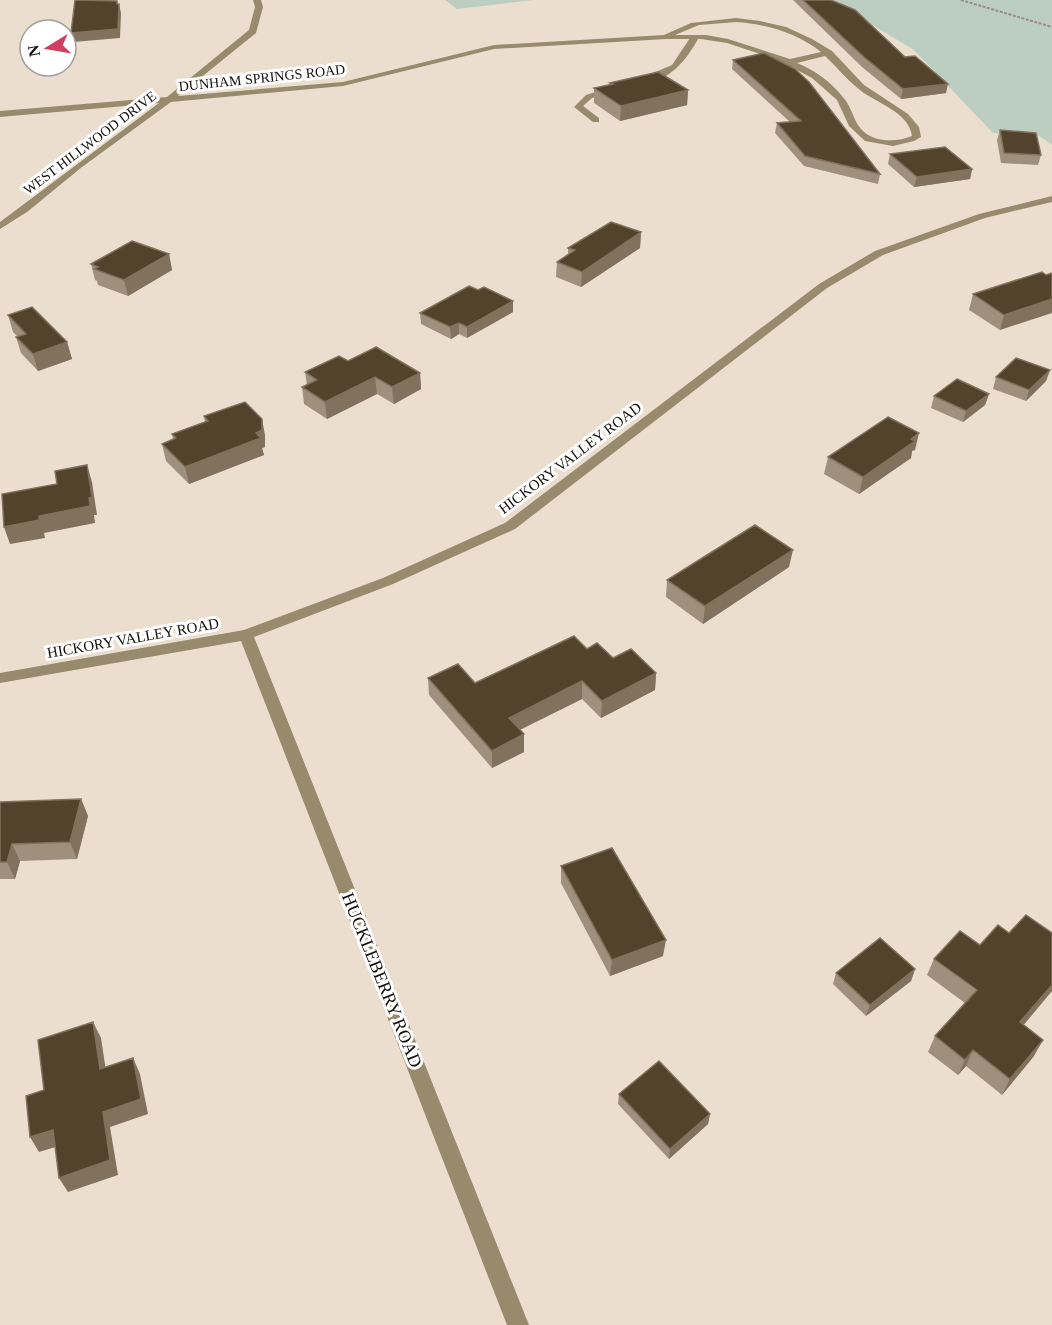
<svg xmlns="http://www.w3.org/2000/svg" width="1052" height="1325" viewBox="0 0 1052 1325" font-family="'Times New Roman',serif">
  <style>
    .green { fill: #bccec0 }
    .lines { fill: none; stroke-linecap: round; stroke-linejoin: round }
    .path { stroke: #988e82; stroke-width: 2; stroke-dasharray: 3 1.5; stroke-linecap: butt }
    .service { fill: #988a6c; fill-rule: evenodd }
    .minor { fill: #988a6c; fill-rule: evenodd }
    .wall { fill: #9f907d }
    .shaded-wall { fill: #81715d }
    .building { fill: #53422c; stroke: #81715d; stroke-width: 1.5 }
    .labels { text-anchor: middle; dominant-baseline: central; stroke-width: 6; stroke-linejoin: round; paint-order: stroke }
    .far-street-label { font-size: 14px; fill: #140f0a; stroke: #fff }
    .street-label { font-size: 15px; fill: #140f0a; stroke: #fff }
    .near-street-label { font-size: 18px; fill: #140f0a; stroke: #fff }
  </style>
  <rect width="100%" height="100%" fill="#ebdece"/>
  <path class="green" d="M445,0h88l-76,9z
    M831,0h221v145l-13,-9 -46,-3 -79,-83z"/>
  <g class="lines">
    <path class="path" d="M961,0l91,27"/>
    <path class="service" d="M692,35l7,2c-12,23 -31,47 -60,46v-4l33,-14z
      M613,86l3,1v4l-24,7 -9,8 16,12v4h-6l-19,-15 12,-12z"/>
    <path class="minor" d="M253,0h8l2,7 -7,26 -78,63 165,-14 151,-37 170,-10 27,-12 45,-5 24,3 26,6 26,12 20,12 32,34 44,29 11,13 2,10 -7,4 -21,5 -28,-5 -16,-15 -12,-26 -25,-22 -34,-18 -51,-17 -26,-4h-35l-172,10 -151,37 -172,16 -89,65 -55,45 -27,17v-7l159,-119 -159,14v-6l167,-14 82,-67 6,-23zM736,22c30,2 61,11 85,30l-31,7 -62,-20 -22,-4h-31l24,-10zM825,56c12,11 22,24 35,34 16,13 49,22 52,46 -17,7 -43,7 -54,-11 -6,-10 -8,-21 -16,-29 -12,-15 -28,-26 -45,-33z
      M1052,196v6l-67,16 -102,37 -56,33 -312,241 -122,55 -139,53 275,688h-22l-266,-684 -241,42v-10l244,-43 139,-52 122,-55 314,-239 56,-33 104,-37z"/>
  </g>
  <path class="wall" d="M793,0h38l115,93 -45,6 -39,-32z
    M733,60l147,114 -2,10 -74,-18 -29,-33 2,-10 13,-1 -58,-53z
    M610,83l78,7 -1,15 -67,16 -26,-18v-15l16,-3z
    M1000,130l41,25 -3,10 -37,-2 -4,-23z
    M890,154l82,15 -2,10 -56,8 -26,-23z
    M641,232l-1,16 -59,39 -25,-10 1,-15 11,-8v-6z
    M169,254l3,16 -44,26 -30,-11 -1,-4 -2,-1 -4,-16z
    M1042,272l-42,58 -31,-20 4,-16z
    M513,312l-46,26 -8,-4 -8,5 -30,-15 -1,-11z
    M8,315l59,27 5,17 -34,12 -17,-18 -5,-16 1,-1 -4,-4z
    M348,361l72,12 1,16 -27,15 -17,-10 -50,25 -23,-15 -2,-17 5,-2 -2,-13z
    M1050,370l-4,11 -20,20 -33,-12 3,-12z
    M989,394l-4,11 -22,17 -32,-14 3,-12z
    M204,416l58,3 3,17v11l-3,1 2,7 -75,29 -23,-23 -4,-17 11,-5 -1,-5 33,-12z
    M915,450l-3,1 -1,7 -52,36 -35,-20 4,-17z
    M789,567l-86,57 -37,-27 1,-17z
    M587,649l69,24 -1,17 -54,28 -19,-19 -62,31 4,4v18l-32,16 -63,-73 -1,-17 47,5z
    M81,799l7,17 -11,43 -57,2 -5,18h-15v-77z
    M561,866l102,90 -53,20 -49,-93z
    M934,959l89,66 11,31 -32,39 -36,-29 -8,9 -30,-23 7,-16 30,-33 -38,-28z
    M915,969l-4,12 -45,35 -33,-32 3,-11z
    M619,1094l91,20 -2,10 -39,35 -51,-55z"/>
  <path class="shaded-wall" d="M119,4l2,9 -1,25 -47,4 -2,-9z
    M948,84l-2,9 -45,6 2,-10z
    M688,90l-1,15 -67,16 1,-15z
    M972,169l-2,10 -56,8 3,-10z
    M641,232l-1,16 -59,39 1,-15z
    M169,254l3,16 -44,26 -4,-16z
    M1052,299v14l-52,17 4,-15z
    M513,301v11l-46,26v-11z
    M459,323v11l-8,5 -1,-12z
    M67,342l5,17 -34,12 -5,-17z
    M1050,370l-4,11 -20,20 3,-11z
    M420,373l1,16 -27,15 -2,-17z
    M375,377l2,17 -50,25 -2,-17z
    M989,394l-4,11 -22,17 3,-11z
    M262,419l3,17v11l-3,1 2,7 -75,29 -4,-17 71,-34z
    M919,433l-4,17 -3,1 -1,7 -52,36 4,-17z
    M87,465l5,17 5,33h-3l1,8 -51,10 1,5 -35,6 -6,-17 85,-29z
    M793,550l-4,17 -86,57 2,-18z
    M656,673l-1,17 -54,28 1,-17z
    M582,681v18l-73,36v-17z
    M524,734v18l-32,16v-17z
    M81,799l7,17 -11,43 -7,-17z
    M12,844l8,17 -5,18 -8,-17z
    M666,940l-3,16 -53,20 2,-16z
    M915,969l-4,12 -45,35 4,-11z
    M1052,985v6l-40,48 8,-17z
    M93,1022l8,16 7,46 -8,-15z
    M1043,1040l-9,16 -32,39 8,-16z
    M973,1050l-7,16 -8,9 7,-15z
    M133,1058l7,16 8,40 -38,13 8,48 -50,17 -9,-14 44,-66z
    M710,1114l-2,10 -39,35 1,-10z
    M53,1130l9,15 -23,7 -9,-15z"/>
  <path class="building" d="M75,0l42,1v3h2l-1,25 -47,4z
    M803,0h28l24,10 50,47 10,-1 33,28 -45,5 -39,-32z
    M764,53l31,16 14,13 71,92 -75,-18 -28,-33 24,-2 -68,-61z
    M658,72l30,18 -67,16 -27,-18 19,-4 -3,-1z
    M1000,130l36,3 5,22 -37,-2z
    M945,147l27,22 -55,8 -27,-23z
    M611,222l30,10 -59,40 -25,-10 18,-12 -7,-2z
    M132,241l37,13 -45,26 -30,-11 4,-2 -7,-3z
    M1042,272l4,3 6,-2v26l-48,16 -31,-21z
    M469,286l9,4 6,-3 29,14 -46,26 -8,-4 -9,4 -30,-14z
    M32,307l35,35 -34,12 -17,-17 10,-3 -18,-19z
    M376,347l44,26 -28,14 -17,-10 -50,25 -23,-15 15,-7 -12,-8 34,-16 9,5z
    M1016,358l34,12 -21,20 -33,-13z
    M957,379l32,15 -23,17 -32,-15z
    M245,402l17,17v11l-6,3 5,5 -76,29 -23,-23 14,-6 -4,-4 36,-13 -4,-5z
    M888,417l31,16 -8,6 4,2 -52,36 -35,-20z
    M87,465l5,32 -3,1 1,8 -51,10v4l-35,7 -2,-33 55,-10 -2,-13z
    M755,525l38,25 -88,56 -38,-26z
    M574,636l13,13 10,-6 16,15 18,-9 25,24 -54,28 -20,-20 -73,37 15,16 -32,17 -64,-73 30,-14 17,19z
    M81,799l-11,43 -58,2 -5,18h-7v-60z
    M612,848l54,92 -54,20 -51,-94z
    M1026,915l26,18v52l-32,37 23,18 -33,39 -37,-29 -8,10 -30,-24 42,-46 -43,-31 26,-28 20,14 18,-20 11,8z
    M880,938l35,31 -45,36 -34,-32z
    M93,1022l7,47 33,-11 8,41 -38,13 7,48 -51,18 -6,-48 -23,7 -4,-41 18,-6 -6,-50z
    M659,1061l51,53 -40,35 -51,-55z"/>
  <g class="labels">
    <g class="far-street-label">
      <text transform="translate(262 78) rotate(-6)">DUNHAM SPRINGS ROAD</text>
      <text transform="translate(90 143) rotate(-37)">WEST HILLWOOD DRIVE</text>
    </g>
    <g class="street-label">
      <text transform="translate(570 458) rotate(-37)">HICKORY VALLEY ROAD</text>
      <text transform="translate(133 638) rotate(-10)">HICKORY VALLEY ROAD</text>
    </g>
    <g class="near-street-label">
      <text transform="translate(382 980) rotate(68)">HUCKLEBERRY ROAD</text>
    </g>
  </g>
  <g transform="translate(48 48) rotate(259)"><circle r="28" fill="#ffffff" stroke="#a19f9d" stroke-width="1.5"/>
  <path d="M0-4.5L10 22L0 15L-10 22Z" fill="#ce3f62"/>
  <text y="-9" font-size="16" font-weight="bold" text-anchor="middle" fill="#140f0a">N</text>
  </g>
</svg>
